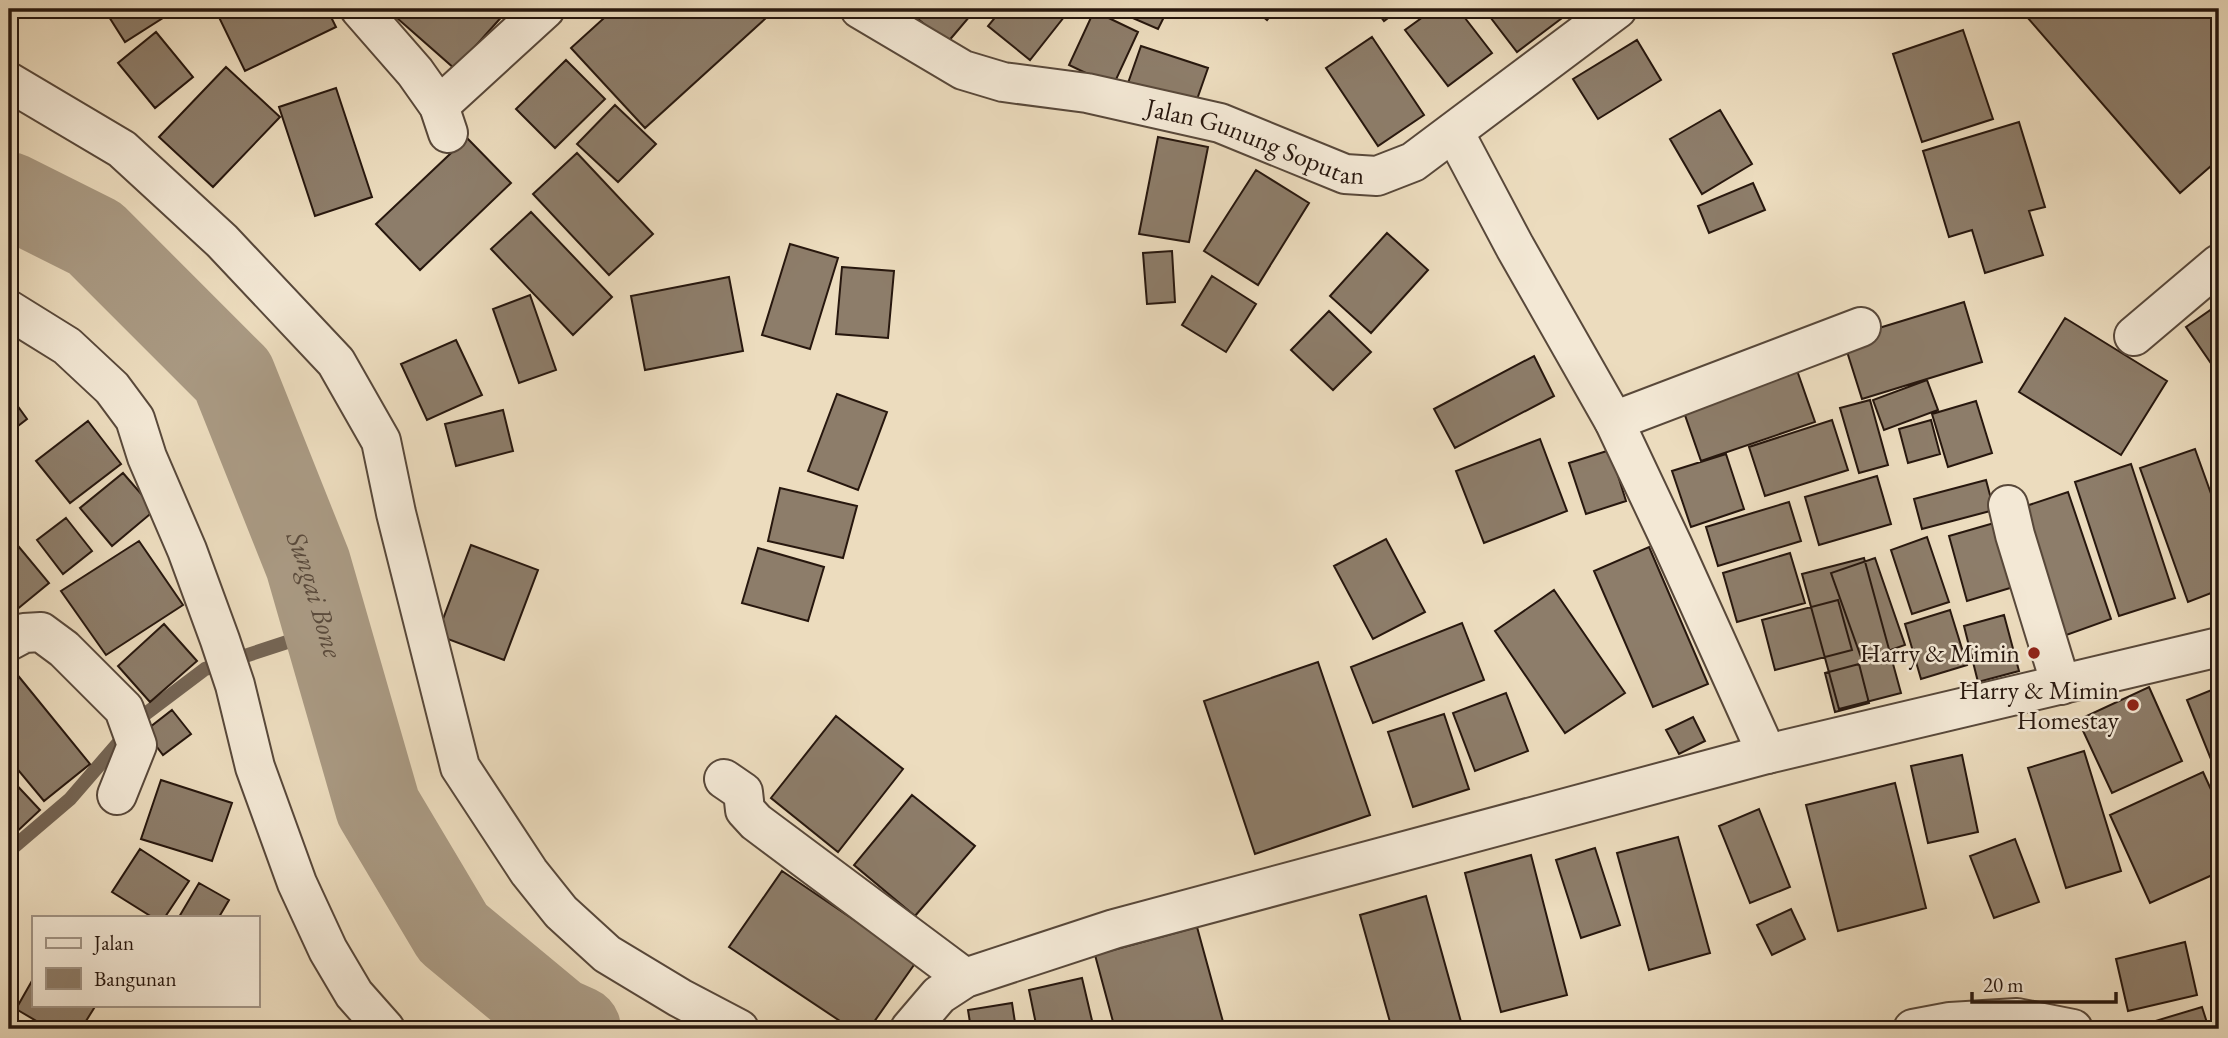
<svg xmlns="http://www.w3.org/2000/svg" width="2228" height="1038" viewBox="0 0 2228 1038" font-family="'EB Garamond',serif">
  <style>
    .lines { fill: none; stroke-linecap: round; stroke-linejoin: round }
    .stream { stroke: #756554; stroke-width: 14 }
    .river { stroke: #a99982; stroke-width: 86 }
    .building { fill: #8d7d6a; stroke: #27170e; stroke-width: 2 }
    .minor-casing { stroke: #58483a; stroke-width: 42 }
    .minor { stroke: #f3e8d5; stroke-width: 38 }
    .poi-dot { fill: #8f2418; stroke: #f3e8d5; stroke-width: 2.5 }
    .labels { text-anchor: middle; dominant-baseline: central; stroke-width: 5; stroke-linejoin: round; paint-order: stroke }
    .street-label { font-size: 26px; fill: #27170e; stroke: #f3e8d5 }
    .poi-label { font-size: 26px; fill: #27170e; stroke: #f3e8d5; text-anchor: end }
    .water-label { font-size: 28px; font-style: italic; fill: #5b4b3c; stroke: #f3e8d5 }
  </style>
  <rect width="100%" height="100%" fill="#ecdcbe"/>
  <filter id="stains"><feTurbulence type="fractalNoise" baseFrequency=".00286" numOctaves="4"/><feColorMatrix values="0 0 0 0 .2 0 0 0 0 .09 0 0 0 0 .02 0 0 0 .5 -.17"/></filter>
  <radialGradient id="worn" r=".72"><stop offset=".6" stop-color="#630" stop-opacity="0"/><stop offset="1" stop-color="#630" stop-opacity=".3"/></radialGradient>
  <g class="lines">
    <path class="stream" d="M9,851l61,-52 70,-81 65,-49 122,-40"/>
    <path class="river" id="s1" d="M9,195l86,43 138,138 75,188 70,243 75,126 105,87 20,9"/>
  </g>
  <path class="building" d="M104,9h73l-52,33z
    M215,9h112l9,18 -91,44z
    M391,9h109l5,4 -50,56 -66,-58z
    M614,9h143l9,9 -121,110 -74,-80z
    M906,9h70l-29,34z
    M1002,9h62l4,3 -38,48 -42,-34z
    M1112,9h56l-10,20z
    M1254,9h22l-9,11z
    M1375,9h25l-16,12z
    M1434,9h24l34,44 -44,33 -43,-56z
    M1484,9h90l-57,43z
    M2020,9h199v150l-39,34z
    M1094,11l44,21 -25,54 -44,-21z
    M1963,30l30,89 -71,23 -29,-88z
    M156,32l37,45 -38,31 -37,-45z
    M1372,37l52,78 -46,31 -52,-78z
    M1637,40l24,40 -63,39 -25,-40z
    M1141,46l67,22 -13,37 -67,-22z
    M566,60l39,39 -50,49 -39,-39z
    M226,67l54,50 -67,70 -54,-50z
    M336,88l36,109 -57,19 -36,-109z
    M615,105l41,39 -38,38 -41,-38z
    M1720,110l32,54 -50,30 -32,-55z
    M2019,122l26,85 -16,4 14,44 -58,18 -13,-43 -23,7 -26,-86z
    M1158,137l50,10 -19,95 -50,-8z
    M467,138l44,45 -91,87 -44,-46z
    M577,153l76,81 -44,41 -76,-81z
    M1256,170l53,33 -51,82 -54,-34z
    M1753,183l12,27 -56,23 -11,-27z
    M531,212l81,85 -39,38 -82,-86z
    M1387,233l41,37 -57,63 -41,-37z
    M790,244l48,14 -28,91 -48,-14z
    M1172,251l3,51 -28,2 -4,-51z
    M842,267l52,4 -6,67 -52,-4z
    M1212,276l44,28 -30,48 -44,-27z
    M729,277l14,74 -98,19 -14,-74z
    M530,295l26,75 -37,13 -26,-74z
    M1964,302l18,60 -120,37 -19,-60z
    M2219,304v71l-33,-48z
    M1329,311l42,41 -38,38 -42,-40z
    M2065,318l102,63 -46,74 -102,-63z
    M456,340l26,55 -55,25 -26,-56z
    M1534,356l20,40 -99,52 -21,-39z
    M1793,359l22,63 -114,39 -22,-63z
    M1927,380l11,30 -54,20 -11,-30z
    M9,394l18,25 -18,14z
    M837,394l50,18 -29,78 -50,-19z
    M1870,400l18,65 -29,8 -19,-65z
    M1976,401l16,52 -44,14 -16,-53z
    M503,410l10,41 -57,15 -11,-42z
    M1832,420l16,50 -83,26 -16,-49z
    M1931,420l9,34 -32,9 -9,-34z
    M88,421l33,43 -51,39 -34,-42z
    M1540,439l27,72 -83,32 -28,-72z
    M2195,449l24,67v74l-31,12 -48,-134z
    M1610,450l16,51 -40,13 -17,-51z
    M1726,454l18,55 -53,18 -19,-56z
    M2131,464l44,134 -56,18 -44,-134z
    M123,473l32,37 -43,36 -32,-38z
    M1877,476l14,48 -72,21 -14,-48z
    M1986,480l8,30 -72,19 -8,-30z
    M780,488l77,18 -14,52 -75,-17z
    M2068,492l43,127 -53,19 -44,-128z
    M1789,502l12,39 -83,25 -12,-39z
    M66,518l26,33 -29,23 -26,-34z
    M2001,521l19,64 -53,16 -18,-65z
    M9,535l40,48 -40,33z
    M1927,537l22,65 -37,12 -21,-64z
    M1386,539l39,73 -52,27 -39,-73z
    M139,541l44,64 -77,50 -45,-64z
    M471,545l67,25 -34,90 -67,-25z
    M1649,547l59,137 -55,23 -59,-136z
    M758,548l66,19 -16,54 -66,-18z
    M1790,553l15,50 -68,19 -14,-49z
    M1864,558l37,135 -62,16 -37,-135z
    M1875,558l30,87 -43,15 -31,-87z
    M1554,590l71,103 -60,40 -70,-102z
    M1838,600l14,50 -77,20 -13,-50z
    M1950,610l17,55 -46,14 -16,-55z
    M2004,615l15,56 -41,11 -14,-56z
    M1462,623l22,57 -111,43 -22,-56z
    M164,624l33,37 -47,41 -32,-36z
    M1318,662l52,153 -115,39 -51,-153z
    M1859,664l10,39 -34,9 -10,-39z
    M11,667l79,97 -46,37 -35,-42v-90z
    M2149,687l33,74 -70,32 -34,-73z
    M2219,687v92l-32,-79z
    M1506,693l22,58 -53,20 -22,-58z
    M172,710l19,24 -28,21 -18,-24z
    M1444,714l25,75 -56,18 -25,-75z
    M836,716l67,53 -65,83 -67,-54z
    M1693,717l12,24 -26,13 -13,-24z
    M2084,751l37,120 -55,17 -38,-120z
    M1962,755l16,77 -50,11 -17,-77z
    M2203,772l16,35v65l-69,31 -40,-88z
    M9,777l31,33 -31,29z
    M161,780l71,23 -20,58 -71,-22z
    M1895,783l31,125 -88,23 -32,-126z
    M912,795l63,51 -60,70 -61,-51z
    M1759,809l31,78 -40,16 -31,-77z
    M1678,837l32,116 -61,17 -32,-117z
    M2015,839l24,63 -45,16 -24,-62z
    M1595,848l25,77 -39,13 -25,-78z
    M140,849l49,32 -24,36h-13l-40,-25z
    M1531,855l36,140 -66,17 -36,-139z
    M782,871l134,91 -47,67h-17l-123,-82z
    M199,883l30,17 -10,17h-40z
    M1426,896l37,133h-71l-32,-114z
    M1791,909l14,30 -33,16 -15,-30z
    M1197,927l28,102h-110l-20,-74z
    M2185,942l12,53 -69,16 -12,-52z
    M1082,978l12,51h-57l-8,-39z
    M33,979v26h63l-15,24h-31l-34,-20z
    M1012,1003l4,26h-45l-3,-19z
    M2202,1007l7,22h-65l-2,-4z"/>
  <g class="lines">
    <g class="minor-casing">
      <g id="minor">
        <path d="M360,9l55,63 24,34 9,27"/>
        <path id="s2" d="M860,9l103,61 40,12 84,11 133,30 125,51 32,2 36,-14 204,-153"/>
        <path d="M9,82l113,67 100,92 114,121 45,79 15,72 64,254 69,105 32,40 46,42 73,44 59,31"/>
        <path d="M439,106l106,-97"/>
        <path d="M1454,132l61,115 99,174 59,125 94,208"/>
        <path d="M9,310l58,36 45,42 23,31 12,38 40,93 33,90 15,45 20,82 42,116 31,67 26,44 31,35"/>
        <path d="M2134,336l85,-72"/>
        <path d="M1614,421l247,-94"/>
        <path d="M2008,505l7,30 46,150"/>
        <path d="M9,641l15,-8 17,-1 23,17 60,60 13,36 -20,50"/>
        <path d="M724,779l19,13 2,18 11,12 209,156"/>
        <path d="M910,1029l29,-34 26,-17 149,-49 653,-175 452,-107"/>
        <path d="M1913,1029l37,-7 67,-4 56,11"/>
      </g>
    </g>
    <use href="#minor" class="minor"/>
  </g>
  <g class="poi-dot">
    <circle cx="2034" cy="653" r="7"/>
    <circle cx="2133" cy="705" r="7"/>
  </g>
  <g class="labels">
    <g class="street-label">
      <text stroke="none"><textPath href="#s2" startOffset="422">Jalan Gunung Soputan</textPath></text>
    </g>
    <g class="poi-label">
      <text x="2020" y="653">Harry &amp; Mimin</text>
      <text x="2119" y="690">Harry &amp; Mimin<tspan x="2119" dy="30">Homestay</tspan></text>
    </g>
    <g class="water-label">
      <text stroke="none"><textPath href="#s1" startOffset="525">Sungai Bone</textPath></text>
    </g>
  </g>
  <rect width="2228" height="1038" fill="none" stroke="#ecdcbe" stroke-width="35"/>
  <rect x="10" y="10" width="2207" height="1017" fill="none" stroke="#27170e" stroke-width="3.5"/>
  <rect x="18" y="18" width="2193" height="1003" fill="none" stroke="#27170e" stroke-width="2"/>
  <rect x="32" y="916" width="228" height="91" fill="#f3e8d5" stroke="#a19485" stroke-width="2"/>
  <rect x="46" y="938" width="35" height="10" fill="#f3e8d5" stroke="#a19485" stroke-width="2"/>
  <text x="94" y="950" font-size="21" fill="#27170e">Jalan</text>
  <rect x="46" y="968" width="35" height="21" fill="#8d7d6a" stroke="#a19485" stroke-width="2"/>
  <text x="94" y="986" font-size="21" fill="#27170e">Bangunan</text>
  <path d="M1972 992v10h144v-10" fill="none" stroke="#27170e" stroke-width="3.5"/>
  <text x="1983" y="992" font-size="21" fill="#27170e" stroke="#f3e8d5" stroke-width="5" paint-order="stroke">20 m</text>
  <rect width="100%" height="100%" filter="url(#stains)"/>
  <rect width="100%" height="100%" fill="url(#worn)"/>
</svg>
